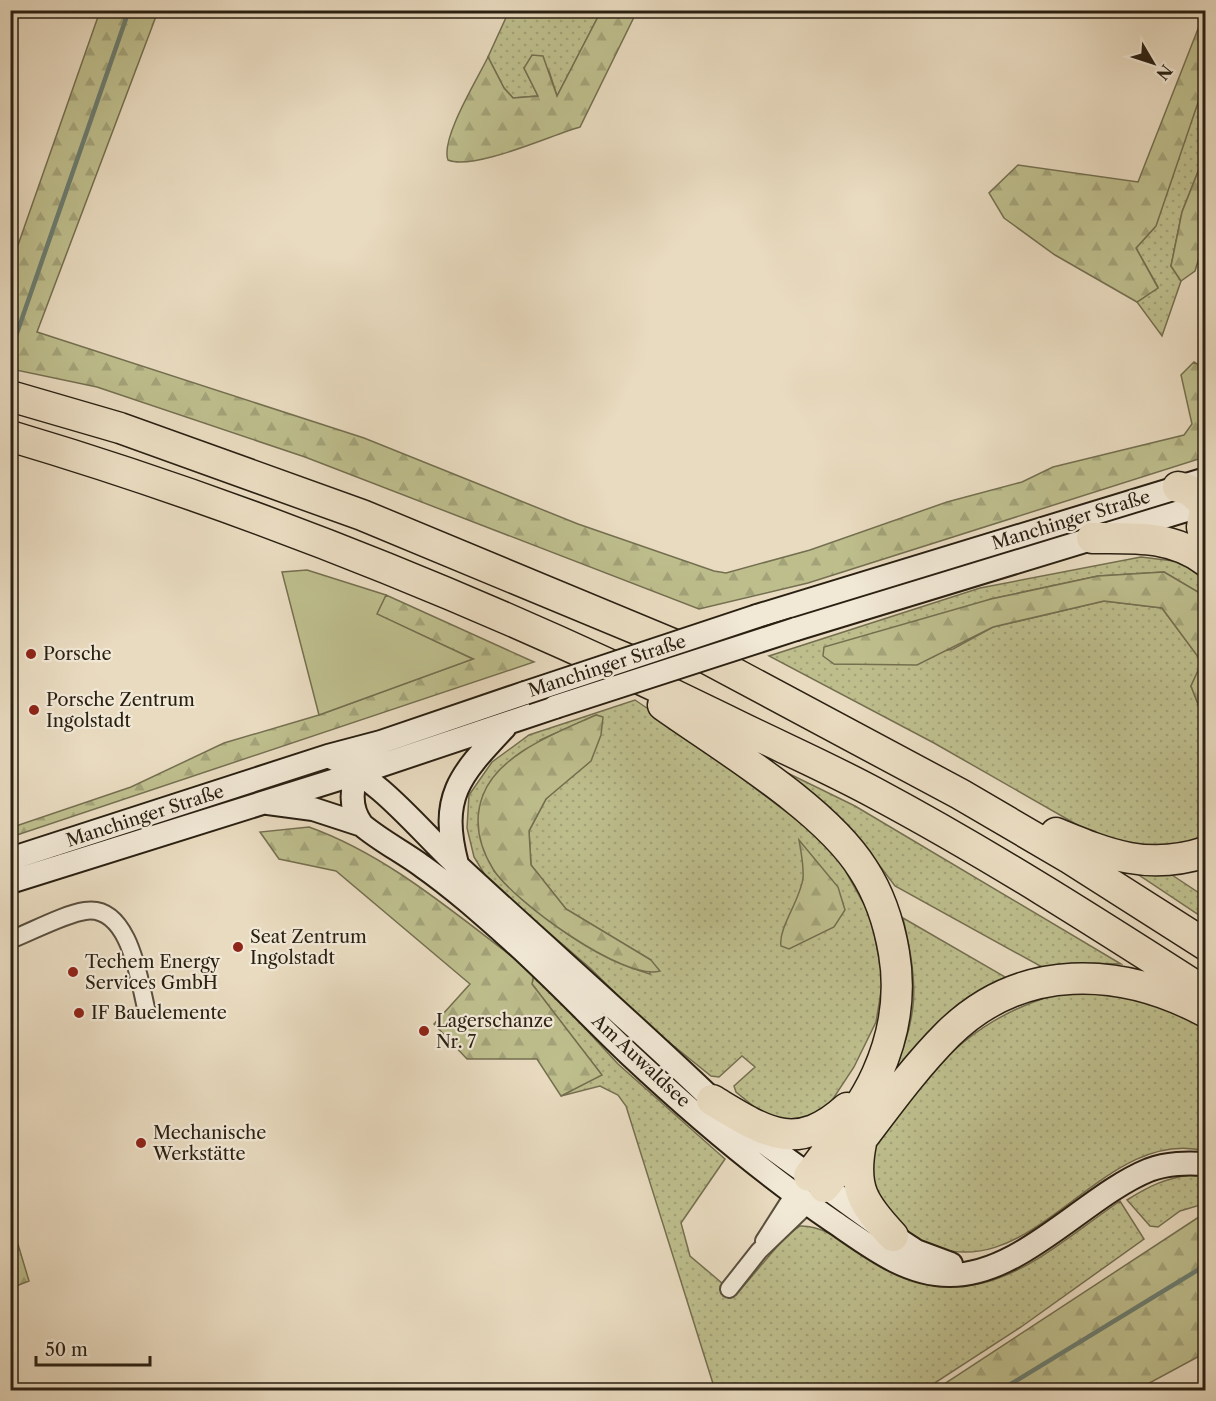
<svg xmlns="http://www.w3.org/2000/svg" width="1216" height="1401" viewBox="0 0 1216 1401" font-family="'Libre Caslon Text',serif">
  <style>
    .grass { fill: url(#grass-dots); stroke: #746f50; stroke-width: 1.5; fill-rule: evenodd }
    .forest { fill: url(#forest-firs); stroke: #746f50; stroke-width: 1.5 }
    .garden { fill: #bebe8d; stroke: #746f50; stroke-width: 1.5 }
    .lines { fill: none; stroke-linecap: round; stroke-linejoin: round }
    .stream { stroke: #6c7d70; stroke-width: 4.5 }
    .street-casing { stroke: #5a4f3e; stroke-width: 20 }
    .secondary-casing { stroke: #2a2012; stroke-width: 26 }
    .highway-casing { stroke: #2a2012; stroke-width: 33 }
    .street { stroke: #f1e8d6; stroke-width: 16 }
    .secondary { stroke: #f1e8d6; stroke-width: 22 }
    .highway { stroke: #e9dbc0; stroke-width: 30 }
    .secondary-bridge-casing { stroke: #2a2012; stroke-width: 26; stroke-linecap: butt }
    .secondary-bridge { stroke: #f1e8d6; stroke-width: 22 }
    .poi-dot { fill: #8f2418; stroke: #f1e8d6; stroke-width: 2 }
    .labels { text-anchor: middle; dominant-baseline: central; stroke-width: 4.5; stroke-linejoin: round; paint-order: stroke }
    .street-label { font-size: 18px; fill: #2a2012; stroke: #f1e8d6 }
    .poi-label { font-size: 18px; fill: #2a2012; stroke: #f1e8d6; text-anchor: start }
  </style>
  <defs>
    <pattern id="grass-dots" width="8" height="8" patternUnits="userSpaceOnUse" patternTransform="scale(1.5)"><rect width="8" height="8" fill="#bebe8d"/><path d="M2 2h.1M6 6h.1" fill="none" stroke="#a3a379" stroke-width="1.8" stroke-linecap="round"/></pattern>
    <pattern id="forest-firs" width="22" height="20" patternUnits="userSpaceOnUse" patternTransform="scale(1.5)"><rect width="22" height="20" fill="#bebe8d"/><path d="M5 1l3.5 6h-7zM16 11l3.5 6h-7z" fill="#a3a379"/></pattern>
  </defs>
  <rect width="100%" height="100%" fill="#e9dbc0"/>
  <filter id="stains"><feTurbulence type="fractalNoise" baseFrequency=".00333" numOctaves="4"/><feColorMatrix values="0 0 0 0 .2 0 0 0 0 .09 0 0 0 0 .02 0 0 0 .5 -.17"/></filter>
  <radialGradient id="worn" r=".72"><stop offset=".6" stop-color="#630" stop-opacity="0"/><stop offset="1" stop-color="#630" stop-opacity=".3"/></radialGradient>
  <path class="grass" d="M509,11h92l-44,85 -8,-25 -25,-3 14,28 -25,2 -9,-10 -16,-31z
    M1205,82v72l-23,58 -11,54 10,15 -19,55 -25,-34 21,-15 -22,-39 18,-20z
    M1141,557l41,5 23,19v22l-7,-11 -34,-20 -66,4 -107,23 -157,65h40l79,-15 40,-22 111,-26 58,7 40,54 -11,24 14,36v120l-71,8 -39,-15 -161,-92 -165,-87 211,-68z
    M635,700l43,29 133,102 26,25 34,61 12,63 -7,42 -22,45 -27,41 -30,16 -29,-6 -32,-26 -2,-6 21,-19 -13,-11 -23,21 -8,-1 -62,-50 -59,-58 -102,-88 -14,-23 -7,-29 2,-33 23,-33 37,-27zM596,715l6,2 -56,82 -17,32 2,34 35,44 85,51 -1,14c-61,-17 -111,-58 -156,-103l46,-131z
    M761,760l94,46 266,158 -44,-1 -35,4 -147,-81 -31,-41 -33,-34z
    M1166,871l39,26v22l-69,-46z
    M903,918l104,60 -116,101c28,-66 28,-91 12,-161z
    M534,973l84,91 107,95 -44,64 9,33 46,39 50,-59 14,-10c27,-1 51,23 73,35 107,61 161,-1 247,-60l24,38 -123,88 -97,63h-209l-89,-284 -8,-11 -18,-9 -39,10 40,-22 -69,-90z
    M1075,990h30l100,32v129c-110,-28 -181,162 -299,81 -11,-8 -32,-20 -34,-35 -2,-12 -2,-32 1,-45 1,-7 8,-14 12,-19 50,-74 100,-124 190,-143z
    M1191,1175l14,2v32l-5,-4 -20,6 -22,16 -8,-1 -23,-26c22,-14 39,-22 64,-25z"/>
  <path class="forest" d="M100,11h58l-121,321 327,106 214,86 136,47 12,2 84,-23 137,-48 75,-20 31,-15 131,-32 8,-11 -11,-49 13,-13 11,7v88l-397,126 -109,26 -394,-152 -208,-70 -86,-18v-104z
    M601,11h36l-57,116c-29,8 -106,44 -132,33 -8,-21 30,-82 40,-103l16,31 9,10 25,-2 -14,-28 8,-13 11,1 14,40z
    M1205,11v71l-49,144 -20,22 22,40 -21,14 -82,-47 -51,-37 -15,-25 29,-28 120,17z
    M1205,154v84l-10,33 -14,10 -10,-15 11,-54z
    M1164,572l34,20 7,11v119l-14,-36 11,-24 -40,-54 -58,-7 -111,26 -76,38 -83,-1 -11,-8 1,-9 167,-48 107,-23z
    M386,595l148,67 -523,175 -1,-9 121,-41 93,-44 95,-28 154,-56 -97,-45z
    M596,715l7,2 -2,18 -10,26 -45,38 -17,32 2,34 35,44 85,51 9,11c-36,11 -148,-71 -167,-102 -14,-23 -20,-48 -10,-74 16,-42 76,-63 113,-80z
    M309,827c84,30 154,94 225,146l-2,11 70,91 -41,21 -24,-37h-70l-33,-35 36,-40 -134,-113 -57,-12 -19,-27z
    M799,840l39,47 7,23 -11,17 -45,22 -8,-3c-3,-18 19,-45 22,-68 1,-12 -2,-26 -4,-38z
    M1205,1213v140l-65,35 1,2h-206z
    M11,1221l18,60 -18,7h-1z"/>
  <path class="garden" d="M307,570l79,25 -9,19 96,45 -154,56 -37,-143z"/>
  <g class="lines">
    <path class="stream" d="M10,353l119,-343
      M1001,1390l205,-125"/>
    <g class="street-casing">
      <path id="street" d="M10,940c21,-8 54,-26 75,-29 44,-7 54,68 61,97
        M764,1241l30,-47
        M729,1289l30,-38 49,-47"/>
    </g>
    <g class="secondary-casing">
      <path id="secondary" d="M757,616l449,-137
        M796,629l410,-125
        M381,742c-24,20 -39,56 -19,83 19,16 41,27 60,41 30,21 57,45 84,69 43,38 82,80 123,119 64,60 132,118 205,168 34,23 71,53 115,53 72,1 136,-79 200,-105 19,-7 37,-7 57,-6
        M328,756c53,23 90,73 131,111 86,80 175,157 259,238l37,31 138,100 23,15 35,13
        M268,803l45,6 49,16
        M10,859l318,-103 53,-14 144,-49
        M457,864c-18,-68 3,-89 48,-137
        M10,882l348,-109 197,-66"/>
    </g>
    <g class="highway-casing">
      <path id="highway" d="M10,396l110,32 242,87 342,142 256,137 111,65 135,86
        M10,436c249,74 483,170 716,284 50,25 101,47 149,73 114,61 222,130 331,200
        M1178,487l11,3 17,15
        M1206,502l-4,25 4,17
        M1092,538c41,0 79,-3 114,23
        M663,705c59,42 162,103 200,164 17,26 26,54 31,84 7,41 0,83 -17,121 -16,36 -45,70 -68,102
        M1056,833c53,22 92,38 150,19
        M712,1100c52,31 83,55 135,8
        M861,1143c-9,45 2,61 32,93
        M824,1187c42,-50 78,-107 124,-153 73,-72 172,-68 258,-22"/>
    </g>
    <use href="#street" class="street"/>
    <use href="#secondary" class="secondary"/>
    <use href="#highway" class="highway"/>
    <g class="secondary-bridge-casing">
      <path id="secondary-bridge" d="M525,693l232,-77
        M555,707l241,-78"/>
    </g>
    <use href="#secondary-bridge" class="secondary-bridge"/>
  </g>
  <g class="poi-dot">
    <circle cx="31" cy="654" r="6"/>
    <circle cx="34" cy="710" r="6"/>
    <circle cx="238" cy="947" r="6"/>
    <circle cx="73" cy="972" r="6"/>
    <circle cx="79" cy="1013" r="6"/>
    <circle cx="424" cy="1031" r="6"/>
    <circle cx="141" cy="1143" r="6"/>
  </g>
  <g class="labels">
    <g class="street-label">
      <text transform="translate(1071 520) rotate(-17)">Manchinger Straße</text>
      <text transform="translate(607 666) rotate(-18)">Manchinger Straße</text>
      <text transform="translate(145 816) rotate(-18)">Manchinger Straße</text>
      <text transform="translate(641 1061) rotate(43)">Am Auwaldsee</text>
    </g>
    <g class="poi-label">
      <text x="43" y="654">Porsche</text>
      <text x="46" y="700">Porsche Zentrum<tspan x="46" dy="21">Ingolstadt</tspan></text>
      <text x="250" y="937">Seat Zentrum<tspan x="250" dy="21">Ingolstadt</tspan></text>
      <text x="85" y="962">Techem Energy<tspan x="85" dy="21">Services GmbH</tspan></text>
      <text x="91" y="1013">IF Bauelemente</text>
      <text x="436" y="1021">Lagerschanze<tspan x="436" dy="21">Nr. 7</tspan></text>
      <text x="153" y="1133">Mechanische<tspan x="153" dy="21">Werkstätte</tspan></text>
    </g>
  </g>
  <rect width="1216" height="1401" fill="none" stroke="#e9dbc0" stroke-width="36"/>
  <rect x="12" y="12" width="1192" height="1377" fill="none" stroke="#2a2012" stroke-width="3"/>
  <rect x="18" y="18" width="1180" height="1365" fill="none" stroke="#2a2012" stroke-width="1.5"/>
  <g transform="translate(1153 63) rotate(129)" stroke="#f1e8d6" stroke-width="4.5" paint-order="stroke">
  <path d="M0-4.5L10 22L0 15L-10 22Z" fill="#2a2012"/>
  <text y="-9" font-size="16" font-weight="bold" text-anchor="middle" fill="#2a2012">N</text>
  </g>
  <path d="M36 1356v9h114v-9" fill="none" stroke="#2a2012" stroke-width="3"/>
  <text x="45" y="1356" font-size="18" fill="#2a2012" stroke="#f1e8d6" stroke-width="4.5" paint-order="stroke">50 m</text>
  <rect width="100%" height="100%" filter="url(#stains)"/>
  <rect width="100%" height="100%" fill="url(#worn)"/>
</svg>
